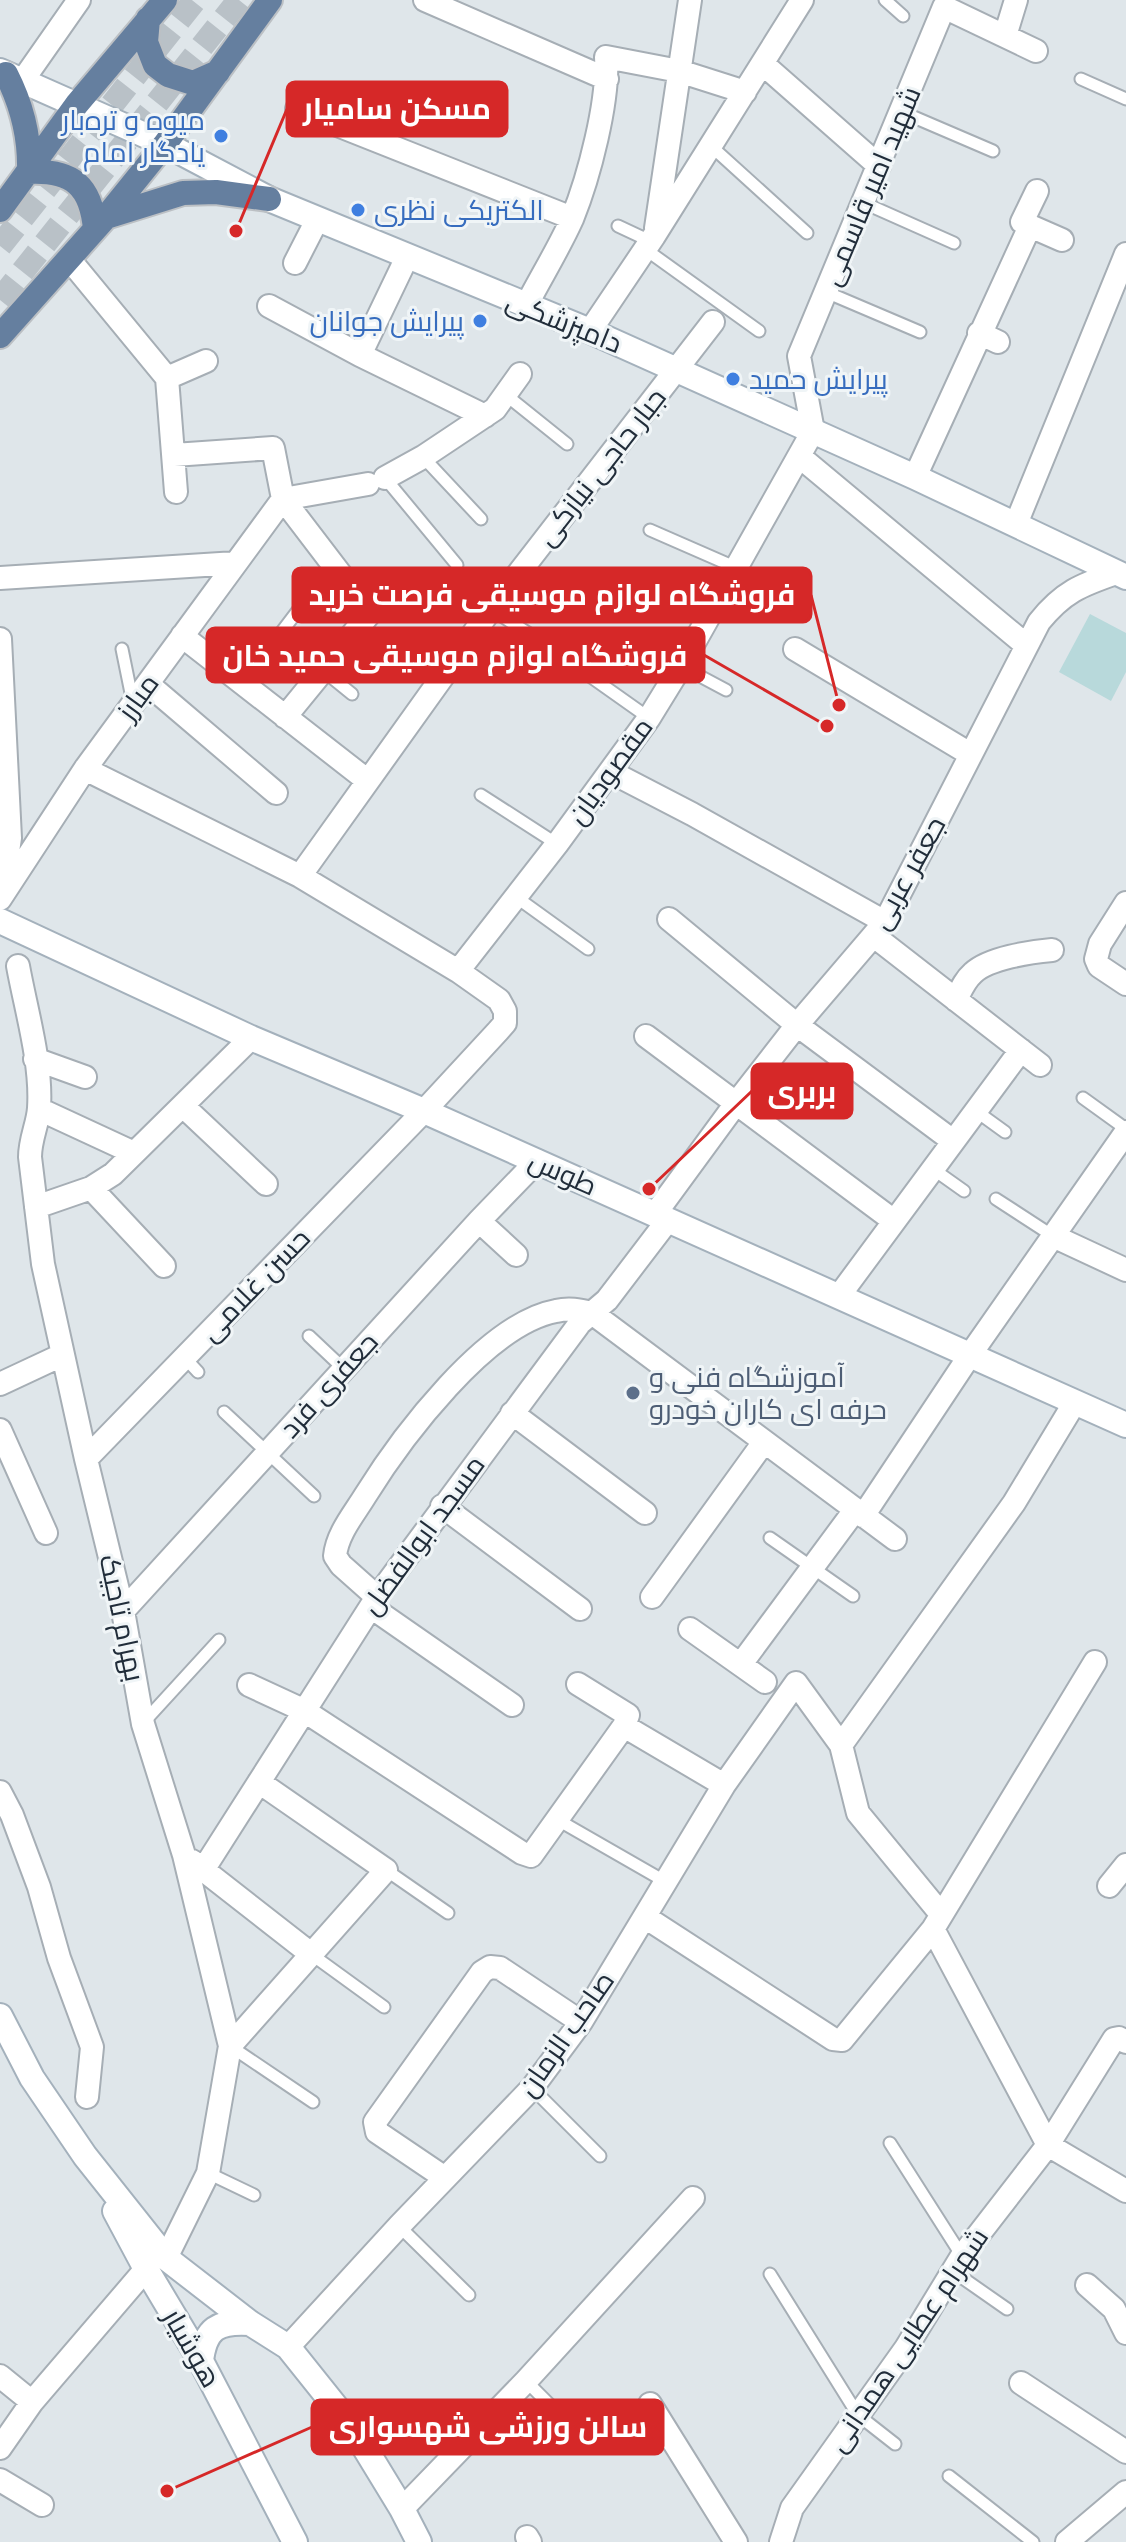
<svg xmlns="http://www.w3.org/2000/svg" width="1126" height="2542" viewBox="0 0 1126 2542" font-family="Roboto,Cairo,sans-serif">
  <style>
    .green { fill: #b8d9db }
    .lines { fill: none; stroke-linecap: round; stroke-linejoin: round }
    .highway-tunnel { stroke: #b9c1c7; stroke-width: 24; stroke-dasharray: 24 12; stroke-linecap: butt }
    .lane-casing { stroke: #a6aeb5; stroke-width: 15 }
    .street-casing { stroke: #a6aeb5; stroke-width: 26 }
    .secondary-casing { stroke: #a4b1bc; stroke-width: 28 }
    .primary-casing { stroke: #bcc0c4; stroke-width: 28 }
    .lane { stroke: #fff; stroke-width: 11 }
    .street { stroke: #fff; stroke-width: 22 }
    .secondary { stroke: #fff; stroke-width: 24 }
    .primary { stroke: #657f9f; stroke-width: 24 }
    .shop-dot { fill: #3f7fe0; stroke: #f0f5f7; stroke-width: 3 }
    .service-dot { fill: #5c6f8a; stroke: #f0f5f7; stroke-width: 3 }
    .labels { text-anchor: middle; dominant-baseline: central; stroke-width: 6; stroke-linejoin: round; paint-order: stroke }
    .shop-label { font-size: 28px; fill: #366cbe; stroke: #f0f5f7; text-anchor: end }
    .street-label { font-size: 28px; fill: #212d3a; stroke: #f0f5f7 }
    .service-label { font-size: 28px; fill: #4e5e75; stroke: #f0f5f7; text-anchor: start }
    .leader { fill: none; stroke: #d62828; stroke-width: 3 }
    .callout-dot { fill: #d62828; stroke: #f0f5f7; stroke-width: 3 }
    .callout { fill: #d62828; stroke: #d62828; stroke-width: 3 }
    .callout-label { font-size: 30px; text-anchor: middle; font-weight: bold; fill: #fff }
  </style>
  <rect width="100%" height="100%" fill="#dfe6ea"/>
  <path class="green" d="M1090,614l36,19v39l-15,29 -52,-29z"/>
  <g class="lines">
    <path class="highway-tunnel" d="M0,246l195,-246
      M0,300l239,-300"/>
    <g class="lane-casing">
      <path id="lane" d="M885,0l18,16
        M1081,79l45,20
        M902,112l91,39
        M711,146l96,87
        M864,203l90,40
        M618,226l32,15
        M645,249l114,82
        M826,292l94,40
        M506,395l61,49
        M423,457l58,62
        M385,478l72,87
        M650,530l87,38 38,21
        M491,609l37,24
        M122,649l11,54
        M459,654l29,19
        M304,655l48,39
        M560,655l89,63
        M681,666l45,24
        M243,683l56,-74
        M481,795l76,49
        M516,897l72,52
        M1083,1098l43,31
        M976,1111l29,21
        M933,1169l31,22
        M996,1199l57,37
        M309,1336l35,33
        M185,1358l13,14
        M224,1412l90,84
        M770,1538l83,58
        M143,1723l76,-83
        M558,1820l108,62
        M386,1870l62,43
        M311,1954l73,53
        M230,2046l83,56
        M532,2088l68,68
        M890,2143l72,113
        M208,2173l46,22
        M399,2226l70,69
        M954,2272l53,37
        M770,2274l88,141 37,29
        M526,2381l24,24
        M949,2476l84,66"/>
    </g>
    <g class="street-casing">
      <path id="street" d="M425,0l182,79
        M1005,36l11,-36
        M763,64l116,102
        M23,80l56,-80
        M297,109l275,109
        M1030,226l-8,-4 15,-31
        M656,228l34,-228
        M69,259l98,119 9,114
        M295,263l22,-43
        M269,306l91,49 125,61
        M526,306c15,-29 33,-58 46,-87 17,-42 37,-118 34,-162l73,14 66,21
        M590,331l64,-95 148,-236
        M979,333l19,9
        M360,355l47,-98
        M167,378l39,-17
        M174,455l99,-7 10,51 87,114 -85,104
        M799,456l227,189
        M915,477l115,-251 32,14
        M385,478l38,-21 72,-48 25,-35
        M283,499l85,-15
        M1016,524l110,-270
        M0,578l236,-15
        M182,636l186,145
        M0,639l10,199 -4,27 -6,18
        M795,649l175,105
        M148,684l128,109
        M85,769l215,107 158,95 41,29 6,11v12l-7,8 -74,80 -338,348
        M611,772l81,42 193,108
        M300,876l191,-267 222,-287
        M0,899l85,-130 198,-270
        M1126,903l-26,41 -4,15 3,7 27,18
        M669,919l128,106 156,116
        M874,936l166,129
        M18,966c8,44 24,97 21,142 -1,16 -9,31 -9,49l13,107 43,195 37,152 20,113 41,131 46,191 -22,127 -42,85
        M458,971l99,-127 92,-126 32,-52 132,-235 -14,-75 145,-349 92,44
        M956,1000c5,-10 8,-19 17,-27 16,-15 57,-21 79,-23
        M646,1036l248,185
        M35,1059l50,18
        M183,1106l83,78
        M39,1109l95,44
        M91,1188l73,78
        M36,1207l55,-19 22,-14 138,-136
        M655,1214l82,-112 60,-77 88,-103 154,-300c24,-30 42,-37 77,-49
        M479,1221l37,34
        M1053,1236l73,34
        M839,1296l182,-246
        M0,1384l62,-29
        M512,1413l133,100
        M0,1430l46,103
        M442,1506l138,103
        M863,1516l107,-161 156,-223
        M377,1597l-36,-32 -6,-9c2,-22 19,-42 30,-60 36,-58 121,-172 191,-185 13,-3 23,-1 36,2l303,226
        M652,1597l112,-155
        M371,1607l141,98
        M123,1611l356,-390 58,-60
        M690,1629l75,53
        M741,1664l114,-154
        M249,1685l54,25 219,143 9,3 93,-130 4,-11 -50,-31
        M624,1726l100,59
        M841,1745l173,-242 61,-101
        M0,1792l12,23 27,72 20,71 33,89 -5,50
        M192,1861l119,93
        M203,1870l174,-273 203,-274 27,-23 61,-80
        M1109,1886l17,-21
        M645,1917l188,122 9,1 91,-111 162,-267
        M933,1929l115,216
        M230,2046l156,-176 -127,-88
        M1048,2145l78,46
        M445,2178l-68,-46 -2,-10 107,-150 8,-5 10,1 81,54
        M1087,2285l27,24 12,24
        M288,2347l111,-121 133,-138 49,-66 143,-237 72,-102 45,62 17,68 83,101
        M0,2376l32,26
        M1021,2383l105,69
        M650,2404l86,138
        M0,2448l32,-46 114,-133
        M0,2480l42,25
        M402,2509l124,-128 167,-183
        M527,2537l3,5
        M781,2542l11,-34 114,-160 56,-92 86,-111 66,-106 5,-1 7,4
        M1067,2542l59,-50"/>
    </g>
    <g class="secondary-casing">
      <path id="secondary" d="M0,71l165,73 104,55 321,132 325,146 211,100
        M0,921l251,117 173,73 702,314
        M0,2016l32,62 53,78 81,102 84,65 38,24 64,80 50,82 17,33
        M115,2211l31,58 55,92 94,181
        M201,2361c4,-33 17,-40 49,-38"/>
    </g>
    <g class="primary-casing">
      <path id="primary" d="M148,19l-2,23 9,23 13,10 25,8 25,-11
        M6,74c16,31 24,63 23,98 44,-2 62,14 66,57
        M0,210l77,-106 88,-104
        M106,217l77,-24 33,-1 53,7
        M0,336l106,-119 59,-73 105,-144"/>
    </g>
    <use href="#lane" class="lane"/>
    <use href="#street" class="street"/>
    <use href="#secondary" class="secondary"/>
    <use href="#primary" class="primary"/>
  </g>
  <g class="shop-dot">
    <circle cx="221" cy="136" r="8"/>
    <circle cx="358" cy="210" r="8"/>
    <circle cx="480" cy="321" r="8"/>
    <circle cx="733" cy="379" r="8"/>
  </g>
  <circle class="service-dot" cx="633" cy="1393" r="8"/>
  <g class="labels">
    <g class="shop-label">
      <text x="205" y="120">میوه و تره‌بار<tspan x="205" dy="32">یادگار امام</tspan></text>
      <text x="374" y="210" text-anchor="start">الکتریکی نظری</text>
      <text x="464" y="321">پیرایش جوانان</text>
      <text x="749" y="379" text-anchor="start">پیرایش حمید</text>
    </g>
    <g class="street-label">
      <text transform="translate(871 186) rotate(-67)">شهید امیر قاسمی</text>
      <text transform="translate(564 322) rotate(22)">دامپزشکی</text>
      <text transform="translate(601 467) rotate(-52)">جبار حاجی نیازکی</text>
      <text transform="translate(138 697) rotate(-54)">مبارز</text>
      <text transform="translate(610 771) rotate(-54)">مقصودیان</text>
      <text transform="translate(908 873) rotate(-61)">جعفر عربی</text>
      <text transform="translate(563 1173) rotate(24)">طوس</text>
      <text transform="translate(255 1285) rotate(-46)">حسن غلامی</text>
      <text transform="translate(329 1385) rotate(-48)">جعفری فرد</text>
      <text transform="translate(423 1535) rotate(-54)">مسجد ابوالفضل</text>
      <text transform="translate(122 1618) rotate(78)">بهرام تاجیک</text>
      <text transform="translate(566 2034) rotate(-55)">صاحب الزمان</text>
      <text transform="translate(908 2340) rotate(-56)">شهرام عطایی همدانی</text>
      <text transform="translate(192 2348) rotate(60)">هوشیار</text>
    </g>
    <g class="service-label">
      <text x="649" y="1377">آموزشگاه فنی و<tspan x="649" dy="32">حرفه ای کاران خودرو</tspan></text>
    </g>
  </g>
  <path class="leader" d="M236 231L287 109M839 705L811 595M827 726L704 655M649 1189L752 1091M167 2491L312 2427"/>
  <g class="callout-dot">
    <circle cx="236" cy="231" r="8"/>
    <circle cx="839" cy="705" r="8"/>
    <circle cx="827" cy="726" r="8"/>
    <circle cx="649" cy="1189" r="8"/>
    <circle cx="167" cy="2491" r="8"/>
  </g>
  <g class="callout">
    <rect x="287" y="82" width="220" height="54" rx="8"/>
    <rect x="293" y="568" width="518" height="54" rx="8"/>
    <rect x="207" y="628" width="497" height="54" rx="8"/>
    <rect x="752" y="1064" width="100" height="54" rx="8"/>
    <rect x="312" y="2400" width="351" height="54" rx="8"/>
  </g>
  <g class="callout-label">
    <text x="397" y="119">مسکن سامیار</text>
    <text x="552" y="605">فروشگاه لوازم موسیقی فرصت خرید</text>
    <text x="455" y="666">فروشگاه لوازم موسیقی حمید خان</text>
    <text x="802" y="1102">بربری</text>
    <text x="488" y="2437">سالن ورزشی شهسواری</text>
  </g>
</svg>
